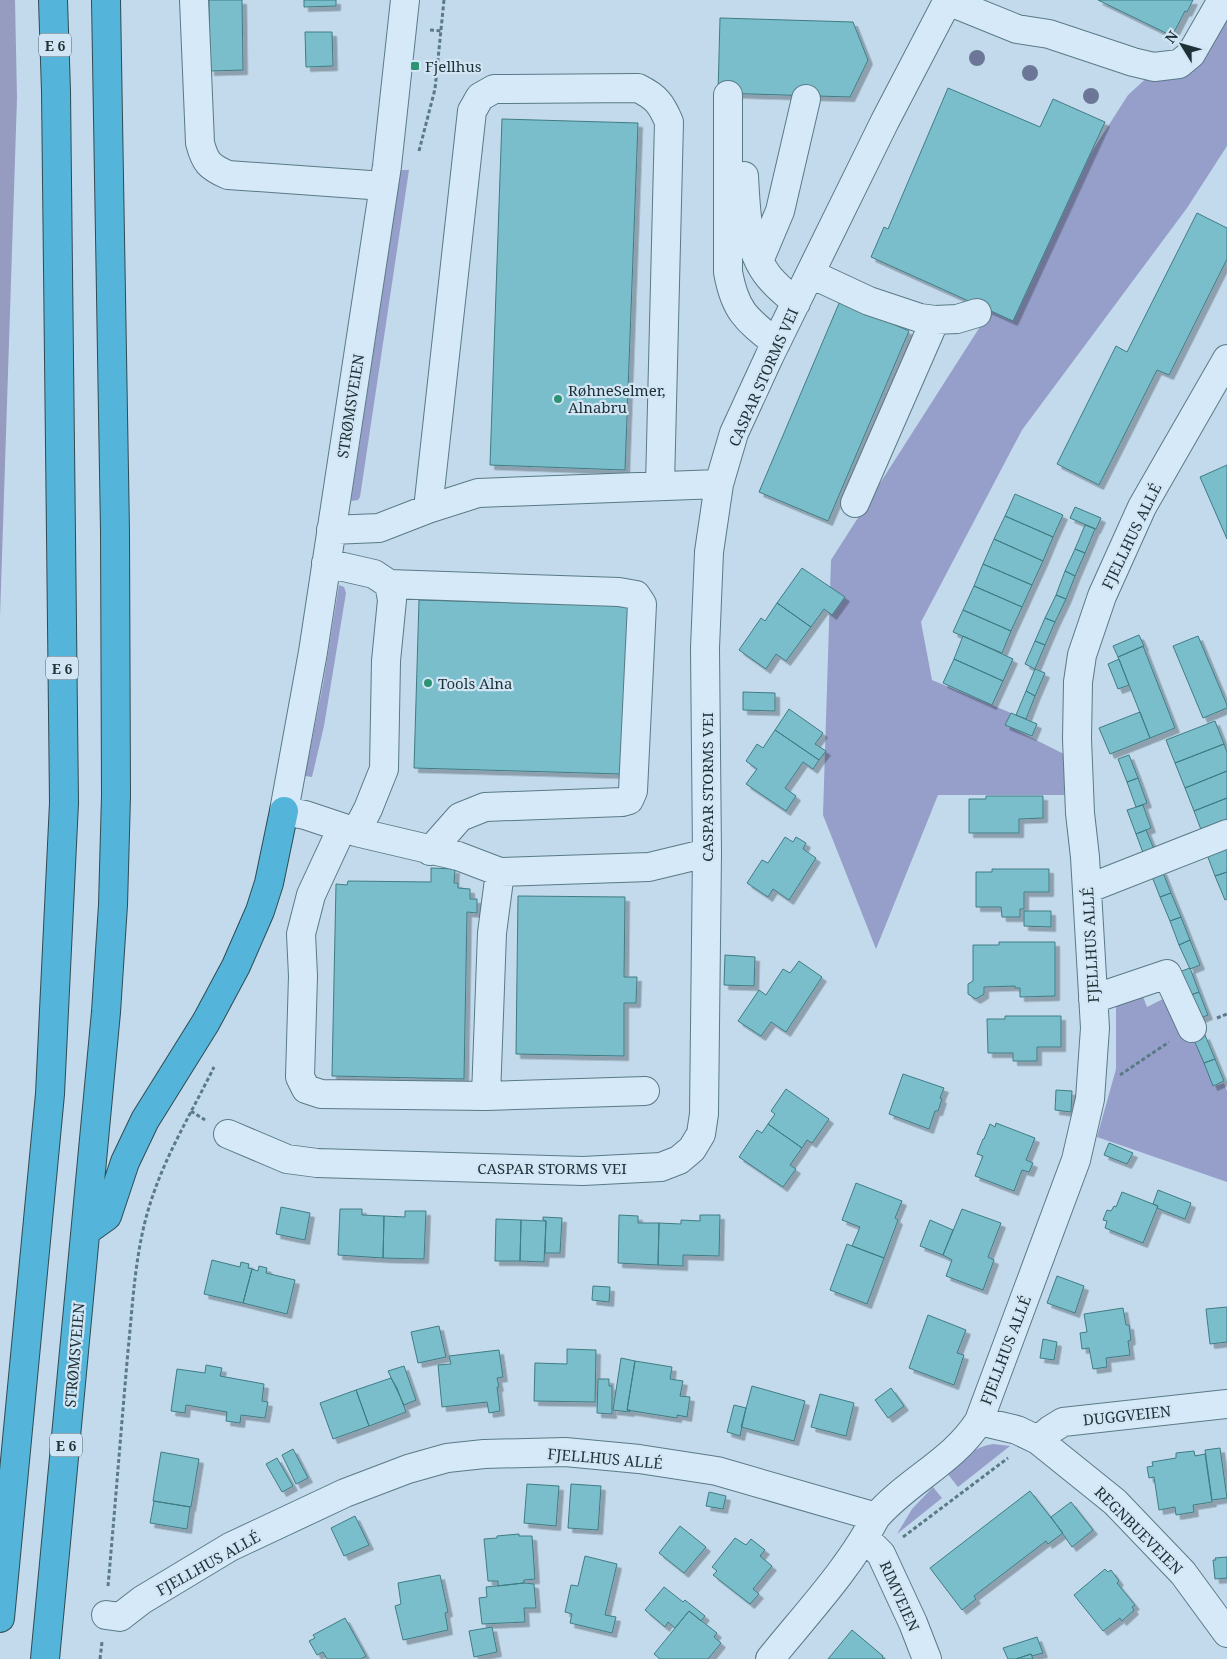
<svg xmlns="http://www.w3.org/2000/svg" width="1227" height="1659" viewBox="0 0 1227 1659" font-family="'Noto Serif',serif">
  <style>
    .green { fill: #969fca }
    .cemetery { fill: #959cbf }
    .building { fill: #79beca; stroke: #407c84; filter: url(#shadow) }
    .lines { fill: none; stroke-linecap: round; stroke-linejoin: round }
    .minor-casing { stroke: #5a7a86; stroke-width: 30 }
    .highway-casing { stroke: #2e4c53; stroke-width: 30 }
    .path { stroke: #5a7a86; stroke-width: 3; stroke-dasharray: 4 2.5; stroke-linecap: butt }
    .minor { stroke: #d5e9f8; stroke-width: 28 }
    .highway { stroke: #54b4da; stroke-width: 28 }
    .tree { fill: #6c7797 }
    .poi-dot { fill: #2c9375; stroke: #d1e5f4; stroke-width: 2 }
    .labels { text-anchor: middle; dominant-baseline: central; stroke-width: 4.5; stroke-linejoin: round; paint-order: stroke }
    .shield { fill: #d1e5f4; stroke: #53676f; stroke-width: 1 }
    .shield-label { font-size: 14px; font-weight: bold; fill: #1d3136 }
    .poi-label { font-size: 15px; fill: #1d3136; stroke: #d1e5f4; text-anchor: start }
    .street-label { font-size: 15px; fill: #1d3136; stroke: #d1e5f4 }
  </style>
  <defs>
    <filter id="shadow"><feDropShadow dx="4.5" dy="4.5" stdDeviation="0" flood-color="#0004"/></filter>
  </defs>
  <rect width="100%" height="100%" fill="#c2daec"/>
  <path class="green" d="M1227,4v142l-40,62 -165,222 -101,192 11,58 79,33 -5,12 58,29v41h-126l-62,154 -53,-134 8,-255 297,-465z
    M401,170h8l-49,327 -2,3 -7,1z
    M339,585l5,2 2,6 -22,133 -12,51 -7,-1 18,-92z
    M1142,994l5,13 18,-9 29,40 21,48 9,-3 3,8v91l-130,-45 19,-68v-65z
    M993,1444l17,2 -52,41 -11,-14c14,-13 26,-26 46,-29z
    M933,1487l9,11 -45,36 15,-25z"/>
  <path class="cemetery" d="M0,0h15l2,98 -17,519z"/>
  <path class="building" d="M209,0h33l1,70 -33,1z
    M304,0h32v6l-32,1z
    M1098,0h95l-6,12 -2,-1 -13,25z
    M720,18l133,4 15,38 -18,37 -132,-4z
    M305,32h27l1,34 -27,1z
    M948,88l92,39 13,-28 52,23 -92,199 -142,-64 13,-30 4,2z
    M502,119l136,4 -13,347 -135,-5z
    M1197,213l30,15v31l-58,116 -12,-5 -58,115 -42,-21 59,-118 11,6z
    M840,301l69,30 -81,190 -69,-29z
    M1227,465v74l-27,-62z
    M1015,494l48,21 -10,22 -48,-21z
    M1075,507l26,11 -5,11 -26,-11z
    M1005,516l48,21 -10,24 -49,-22z
    M1085,525l10,4 -10,24 -10,-4z
    M994,539l49,22 -11,24 -49,-21z
    M1075,549l10,4 -10,23 -10,-5z
    M983,564l49,21 -10,22 -48,-21z
    M802,568l43,29 -13,18 -8,-6 -13,18 -34,-24z
    M1065,571l10,5 -9,23 -10,-4z
    M974,586l48,21 -11,24 -48,-21z
    M1056,595l10,4 -11,23 -10,-4z
    M419,600l209,6 -6,168 -208,-6z
    M777,603l34,24 -25,34 -10,-7 -10,15 -27,-19 22,-32 4,3z
    M963,610l48,21 -9,22 -49,-21z
    M1045,618l10,4 -10,23 -10,-4z
    M1139,635l5,11 -26,11 -5,-11z
    M963,636l50,23 -10,22 -49,-22z
    M1198,636l29,69v3l-24,10 -30,-72z
    M1035,641l10,4 -10,24 -10,-5z
    M1143,646l32,82 -25,10 -32,-81z
    M954,659l49,22 -11,24 -49,-22z
    M1119,659l10,26 -11,4 -10,-25z
    M1035,669l10,4 -10,23 -9,-5z
    M1026,691l9,5 -9,23 -10,-4z
    M743,692l32,1v18l-32,-1z
    M789,709l34,24 -8,11 11,7 -7,9 -44,-30z
    M1140,712l10,26 -40,16 -11,-26z
    M1011,713l26,11 -5,12 -27,-11z
    M1215,721l9,23 -49,19 -9,-23z
    M775,730l44,30 -6,9 -10,-7 -18,26 11,8 -10,15 -40,-27 11,-15 -11,-8 11,-17 6,4z
    M1224,744l3,8v19l-42,17 -10,-25z
    M1129,755l9,23 -11,4 -9,-23z
    M1227,771v27l-33,13 -9,-23z
    M1138,778l9,25 -11,4 -9,-25z
    M986,796h57v22l-24,1v14h-50v-34h17z
    M1227,798v28l-24,9 -9,-24z
    M1143,805l8,23 -15,6 -9,-24z
    M1146,830l10,24 -11,4 -9,-24z
    M785,837l8,5 3,-5 10,6 -3,6 13,9 -27,42 -16,-11 -5,8 -21,-14 15,-23 6,3z
    M1227,844v28l-12,4 -9,-24z
    M431,868l24,1 -1,14h4v5l12,1v10h7v14l-10,-1 -3,167 -132,-3 4,-192 11,1 1,-4 83,1z
    M992,869h57v23h-25v17h-4v8h-18l-1,-10h-25v-35h16z
    M1162,870l9,23 -11,4 -9,-23z
    M1227,872v27l-2,1 -10,-24z
    M1171,893l10,24 -11,4 -10,-24z
    M518,896l107,1 -1,80h13l-1,26h-12v53l-108,-2z
    M1024,911h27v16l-27,-1z
    M1181,917l9,23 -11,5 -9,-24z
    M1190,940l10,25 -10,4 -11,-24z
    M999,942h56v54l-35,1v-9h-5v-2l-31,1v7l-8,5 -8,-5v-10l5,-3v-36h26z
    M725,955l30,2 -1,29 -30,-1z
    M799,961l23,16 -36,55 -15,-10 -10,14 -23,-15 21,-31 7,5 17,-26 7,4z
    M1190,968l9,24 -11,4 -9,-24z
    M1199,992l9,23 -10,4 -10,-23z
    M1005,1016h56v31h-24v14h-24v-8h-25l-1,-34h18z
    M1205,1035l10,24 -11,4 -10,-23z
    M1215,1059l9,22 -11,5 -9,-23z
    M903,1074l41,14 -4,10 2,1 -4,12h-3l-6,18 -40,-15z
    M786,1089l43,30 -17,24 -5,-3 -5,8 -34,-24 7,-10 -4,-3z
    M1056,1090l16,1 -1,21 -16,-2z
    M996,1123l39,15 -9,22 7,3 -4,9 -7,-2 -8,21 -39,-15 8,-20 -6,-2 6,-15h1l6,-15 5,3z
    M768,1124l34,24 -12,17 6,4 -13,18 -44,-30 18,-27 5,3z
    M1109,1143l24,10 -6,11 -23,-9z
    M856,1183l46,18 -7,17 3,2 -14,38 -32,-12 8,-19 -18,-7z
    M1158,1190l33,13 -6,16 -28,-11 1,-2 -5,-2z
    M1122,1192l36,14 -15,37 -38,-15 2,-7 -4,-1 4,-10 4,1 3,-5 2,1z
    M281,1207l29,6 -5,27 -29,-6z
    M340,1209h22v6l22,1 -1,42 -45,-3z
    M962,1209l39,14 -13,34 6,3 -11,30 -37,-14 6,-16 -9,-5z
    M405,1211h21l-2,48 -41,-1 1,-42 21,1z
    M619,1215l19,1v7h21l-1,42 -40,-2z
    M700,1215h20l-1,41 -36,-1v11l-25,-1 1,-42 22,1v-4l19,1z
    M543,1217l19,1 -2,35h-15l1,-32 -3,-1z
    M496,1219l25,1 -1,41h-25z
    M521,1220l25,1 -2,41 -24,-1z
    M930,1220l23,10 -10,25 -23,-9z
    M847,1244l37,14 -17,46 -37,-14z
    M212,1260l28,7 1,-5 8,2 -1,4 4,1 -9,34 -39,-9z
    M259,1266l8,2 -1,5 29,7 -8,34 -44,-11 9,-34 6,2z
    M1057,1276l27,10 -9,27 -28,-10z
    M593,1286l17,1 -1,15 -17,-2z
    M1227,1307v35l-17,2 -4,-35z
    M1123,1308l3,17h3l2,15 -3,1 2,14 -24,3 1,9 -14,2 -4,-21 -7,1 -2,-16 7,-1 -3,-18z
    M928,1315l38,15 -9,23 7,2 -10,30 -45,-17z
    M439,1326l7,31 -28,6 -7,-31z
    M1043,1339l14,3 -3,18 -14,-2z
    M567,1349l29,1 -1,52 -61,-1 1,-38 32,1z
    M499,1350l4,27 -6,1 2,9h-2l3,24 -11,2 -2,-11 -45,5 -4,-42 13,-1 -2,-8z
    M621,1358l14,3 -8,49h3v2l-17,-2z
    M635,1361l37,6 -2,12 13,2 -3,15 10,1 -3,20 -10,-2v3l-50,-8z
    M206,1365l16,3 -2,8 44,8 -2,17 6,1 -3,16 -24,-3 -1,8 -14,-2 1,-9 -41,-7 -1,8 -14,-2 6,-42 28,4z
    M404,1366l12,34 -12,5 -16,-34z
    M391,1378l6,10 9,24 -37,14 -13,-36z
    M598,1379h11v7h3v28l-15,-1z
    M752,1386l53,15 -11,40 -53,-14z
    M891,1388l13,18 -16,12 -13,-18z
    M356,1390l13,36 -36,13 -13,-36z
    M820,1394l34,9 -8,33 -35,-9z
    M734,1405l12,3 -6,28 -13,-4z
    M1220,1448l7,50 -15,2 -7,-50z
    M293,1449l15,29 -12,6 -14,-29z
    M1194,1451l1,5 10,-2 7,48 -19,3 1,7 -18,3 -1,-8 -16,3 -5,-33 -5,1 -2,-11 6,-1 -1,-4 24,-4v-5z
    M161,1452l38,7 -8,48 -38,-6z
    M277,1458l16,28 -11,6 -16,-28z
    M527,1484l32,2 -3,40 -32,-3z
    M571,1484l30,2 -3,44 -30,-2z
    M1030,1491l33,42 -15,11 -2,-3 -72,55 2,3 -14,11 -32,-42z
    M709,1492l17,4 -3,13 -17,-3z
    M154,1501l36,6 -3,22 -37,-6z
    M1071,1502l22,28 -21,17 -21,-30z
    M355,1516l14,29 -25,11 -13,-28z
    M680,1526l26,21 -22,26 -25,-20z
    M519,1534v2h13l3,43 -11,1v3l-26,3v-5h-10l-4,-42 13,-1v-2z
    M735,1538l11,7 5,-6 14,11 -5,6 12,10 -19,23 6,5 -9,10 -37,-29 4,-4 -5,-4z
    M585,1556l32,8 -12,51 11,2 -4,16 -42,-10 2,-9 -7,-2 6,-27 7,1z
    M1227,1557v21l-12,1 -2,-19h3l-1,-2z
    M1105,1569l3,3 3,-2 8,11 -2,2 18,22 -3,2 2,3 -12,11 -2,-3 -17,13 -29,-36z
    M440,1575l8,37 -3,1 3,17 -45,10 -8,-34 6,-2 -3,-21z
    M524,1583l10,1 2,24h-12l1,14 -43,2 -3,-26 8,-1 -1,-10z
    M664,1587l19,15 2,-2 20,16 -4,5 -12,-10 -14,17 -7,-6 -3,5 -20,-17z
    M689,1611l28,22 -3,4 7,6 -13,16h-48l-6,-5z
    M345,1618l21,38 -5,3h-34l-4,-7 -6,3 -8,-14 6,-3 -2,-3z
    M492,1627l5,25 -23,5 -5,-26z
    M852,1630l31,26 -1,1 3,2h-57z
    M1037,1637l6,16 -11,3 -1,-2 -15,5h-8l-5,-11z
    M1031,1654l2,5h-17z"/>
  <g class="lines">
    <g class="minor-casing">
      <path id="minor" d="M194,0l6,143c5,19 9,24 28,32l156,11
        M405,0l-18,166 -74,486 -29,159 21,4 51,17 102,24 42,16 149,-5 58,-14
        M948,1l69,28 32,5 84,28 21,5 25,-3 12,-10 31,-54
        M728,95v177c7,39 18,47 48,71
        M744,176c2,33 2,69 22,97 8,12 20,20 30,30
        M759,261l21,-50 26,-112
        M811,274l58,27 51,17 15,2 22,-1 20,-6
        M855,503l80,-183
        M428,509l44,-398 8,-14 14,-8 144,-1c18,9 23,15 31,34l-9,363
        M331,530l48,-2 49,-19 50,-16 241,-9
        M326,563l48,11 15,10 3,16 -6,61 -2,108 -16,40 -12,23
        M389,584l230,8 17,3 6,9 -9,187 -4,9 -7,2 -137,5 -25,10 -30,34
        M342,828l-31,67 -10,39 2,42 -3,101 6,12 15,5 165,2 159,-5
        M1087,889l140,-55
        M1093,999l74,-25 25,54
        M486,1096l6,-163 8,-61
        M228,1134l59,25 30,4 266,8 78,-4 18,-7 13,-11 9,-15 3,-20 3,-261 -2,-205 4,-96 10,-68 15,-51 35,-76 116,-236 63,-121
        M979,1421l38,9 21,10 12,-10 13,-8 164,-18
        M1038,1440l77,62 68,71 44,60
        M865,1538l16,16 32,69 14,36
        M106,1615l14,2 22,-17 88,-53 115,-54 63,-24 39,-11 37,-4 81,-2 74,7 78,12 159,46c31,-36 78,-56 103,-96l97,-261 14,-61 5,-71 -10,-171 -5,-44 -3,-74 1,-57 4,-27 20,-59 40,-89 85,-148
        M770,1659c37,-46 79,-90 106,-142"/>
    </g>
    <g class="highway-casing">
      <path id="highway" d="M86,1231l21,-15 18,-54 20,-42 61,-98 30,-56 24,-55 9,-28 15,-72
        M0,1618l50,-524 14,-291 -8,-712 -3,-91
        M45,1659l61,-647 7,-107 3,-109 -1,-265 -9,-531"/>
    </g>
    <path class="path" d="M430,30l12,1
      M419,151l16,-62 9,-89
      M1217,1018l10,-4
      M1120,1075l49,-33
      M191,1111l14,9
      M903,1537l105,-79
      M108,1586c7,-78 13,-156 20,-235 5,-49 7,-102 23,-150 15,-47 41,-89 63,-134
      M100,1659l2,-17"/>
    <use href="#minor" class="minor"/>
    <use href="#highway" class="highway"/>
  </g>
  <g class="tree">
    <circle cx="977" cy="58" r="8"/>
    <circle cx="1030" cy="73" r="8"/>
    <circle cx="1091" cy="96" r="8"/>
  </g>
  <g class="poi-dot">
    <rect x="410" y="61" width="10" height="10" rx="2.5"/>
    <circle cx="558" cy="399" r="5"/>
    <circle cx="428" cy="683" r="5"/>
  </g>
  <g class="labels">
    <g class="shield">
      <rect x="39" y="33.5" width="32" height="23" rx="4"/>
      <rect x="46" y="656.5" width="32" height="23" rx="4"/>
      <rect x="50" y="1433.5" width="32" height="23" rx="4"/>
    </g>
    <g class="shield-label">
      <text x="55" y="45">E 6</text>
      <text x="62" y="668">E 6</text>
      <text x="66" y="1445">E 6</text>
    </g>
    <g class="poi-label">
      <text x="425" y="66">Fjellhus</text>
      <text x="568" y="390">RøhneSelmer,<tspan x="568" dy="17">Alnabru</tspan></text>
      <text x="438" y="683">Tools Alna</text>
    </g>
    <g class="street-label">
      <text transform="translate(763 377) rotate(-66)">CASPAR STORMS VEI</text>
      <text transform="translate(350 406) rotate(-81)">STRØMSVEIEN</text>
      <text transform="translate(1131 536) rotate(-64)">FJELLHUS ALLÉ</text>
      <text transform="translate(707 787) rotate(-90)">CASPAR STORMS VEI</text>
      <text transform="translate(1090 945) rotate(-93)">FJELLHUS ALLÉ</text>
      <text x="552" y="1168">CASPAR STORMS VEI</text>
      <text transform="translate(1005 1350) rotate(-69)">FJELLHUS ALLÉ</text>
      <text transform="translate(74 1355) rotate(-85)">STRØMSVEIEN</text>
      <text transform="translate(1127 1415) rotate(-6)">DUGGVEIEN</text>
      <text transform="translate(605 1458) rotate(5)">FJELLHUS ALLÉ</text>
      <text transform="translate(1139 1530) rotate(45)">REGNBUEVEIEN</text>
      <text transform="translate(208 1563) rotate(-29)">FJELLHUS ALLÉ</text>
      <text transform="translate(900 1596) rotate(66)">RIMVEIEN</text>
    </g>
  </g>
  <g transform="translate(1182 45) rotate(307)" stroke="#d1e5f4" stroke-width="4" paint-order="stroke">
  <path d="M0-4L9 19L0 12L-9 19Z" fill="#1d3136"/>
  <text y="-8" font-size="14" font-weight="bold" text-anchor="middle" fill="#1d3136">N</text>
  </g>
</svg>
